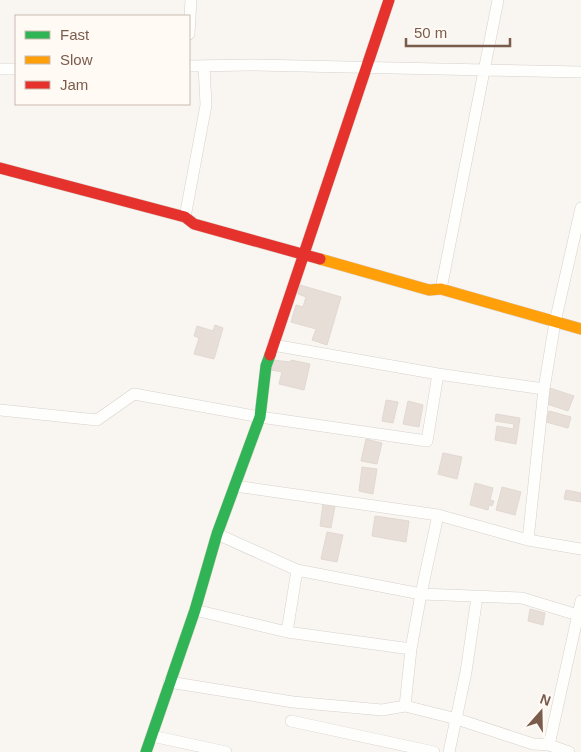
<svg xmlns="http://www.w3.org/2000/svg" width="581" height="752" viewBox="0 0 581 752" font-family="Arial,sans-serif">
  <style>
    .building { fill: #e6ded7; stroke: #e2d8d2 }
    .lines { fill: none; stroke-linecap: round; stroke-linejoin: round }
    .street-casing { stroke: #d7d1cb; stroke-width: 12 }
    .fast-casing { stroke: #d9d2cb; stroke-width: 12 }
    .slow-casing { stroke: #d9d2cb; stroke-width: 12 }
    .jam-casing { stroke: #d9d2cb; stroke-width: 12 }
    .street { stroke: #fefefd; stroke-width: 11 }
    .fast { stroke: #30b455; stroke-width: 11 }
    .slow { stroke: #ff9f0a; stroke-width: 11 }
    .jam { stroke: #e5322d; stroke-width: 11 }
  </style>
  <rect width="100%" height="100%" fill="#f9f5f0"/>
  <path class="building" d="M300,285l41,12 -14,48 -15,-5 4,-11 -25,-7 5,-17 7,2 3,-10 -8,-3z
    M215,325l8,3 -9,31 -20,-5 5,-16 -5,-2 3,-10 16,5z
    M273,360l17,2 1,-2 19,4 -6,26 -25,-6 3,-12 -11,-2z
    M550,388l24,8 -6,15 -24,-8z
    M386,400l12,2 -5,21 -11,-2z
    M408,401l15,4 -4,22 -16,-3z
    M549,411l22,6 -3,11 -22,-6z
    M496,414l24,4 -4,26 -21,-4 2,-14 16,3 1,-5 -19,-3z
    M366,439l16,4 -5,21 -16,-3z
    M443,453l19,4 -5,22 -19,-5z
    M362,467l15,2 -4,25 -14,-3z
    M475,483l18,5 -3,12 4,1 -2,5 -3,-1 -1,5 -18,-5z
    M502,487l19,5 -6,23 -19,-5z
    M566,490l15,3v9l-17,-3z
    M323,504l12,2 -4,22 -11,-2z
    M375,516l34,5 -3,21 -34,-6z
    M327,532l16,3 -6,27 -16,-3z
    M530,609l15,4 -2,12 -15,-4z"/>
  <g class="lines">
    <g class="street-casing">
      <path id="street" d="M189,34l2,-34
        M189,66l62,-1 330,7
        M0,69h16
        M185,217l21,-112 -2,-39
        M441,289l57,-289
        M273,345l165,29 106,15
        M0,410l97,10 37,-26 126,23 167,24 11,-67
        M235,486l203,29 90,25 53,9
        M217,534l80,36 124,24 101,4 59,18
        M528,540l16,-151 11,-67 26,-114
        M195,610l92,22 124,17
        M287,632l10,-62
        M169,682l124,20 89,8 23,-4 52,13 76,25 16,1 20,7
        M405,706l6,-57 10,-55 17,-79
        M291,721l143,31
        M152,736l74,16
        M549,745l32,-144
        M449,752l17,-80 11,-75"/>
    </g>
    <g class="fast-casing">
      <path id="fast" d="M146,752l49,-142 22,-76 43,-117 6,-51 4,-11"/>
    </g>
    <g class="slow-casing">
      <path id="slow" d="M320,259l109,31 12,-1 140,40"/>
    </g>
    <g class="jam-casing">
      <path id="jam" d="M0,168l185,49 9,7 126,35
        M270,355l119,-355"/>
    </g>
    <use href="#street" class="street"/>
    <use href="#fast" class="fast"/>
    <use href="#slow" class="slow"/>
    <use href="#jam" class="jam"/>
  </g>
  <rect x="15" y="15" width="175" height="90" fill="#fffaf3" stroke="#cabbb1"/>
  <rect x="25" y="31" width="25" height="8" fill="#30b455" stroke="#cabbb1"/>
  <text x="60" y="40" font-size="15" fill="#7a5c4d">Fast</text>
  <rect x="25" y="56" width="25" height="8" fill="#ff9f0a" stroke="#cabbb1"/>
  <text x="60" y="65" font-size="15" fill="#7a5c4d">Slow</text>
  <rect x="25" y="81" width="25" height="8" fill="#e5322d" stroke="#cabbb1"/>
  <text x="60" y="90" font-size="15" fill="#7a5c4d">Jam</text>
  <g transform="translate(541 712) rotate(20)" stroke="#fffaf3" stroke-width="4" paint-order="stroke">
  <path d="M0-4L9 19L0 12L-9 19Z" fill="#7a5c4d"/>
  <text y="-8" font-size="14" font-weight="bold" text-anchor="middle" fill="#7a5c4d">N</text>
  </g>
  <path d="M406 38v8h104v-8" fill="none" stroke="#7a5c4d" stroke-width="2.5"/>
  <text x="414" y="38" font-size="15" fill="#7a5c4d" stroke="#fffaf3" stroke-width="4" paint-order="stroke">50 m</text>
</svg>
